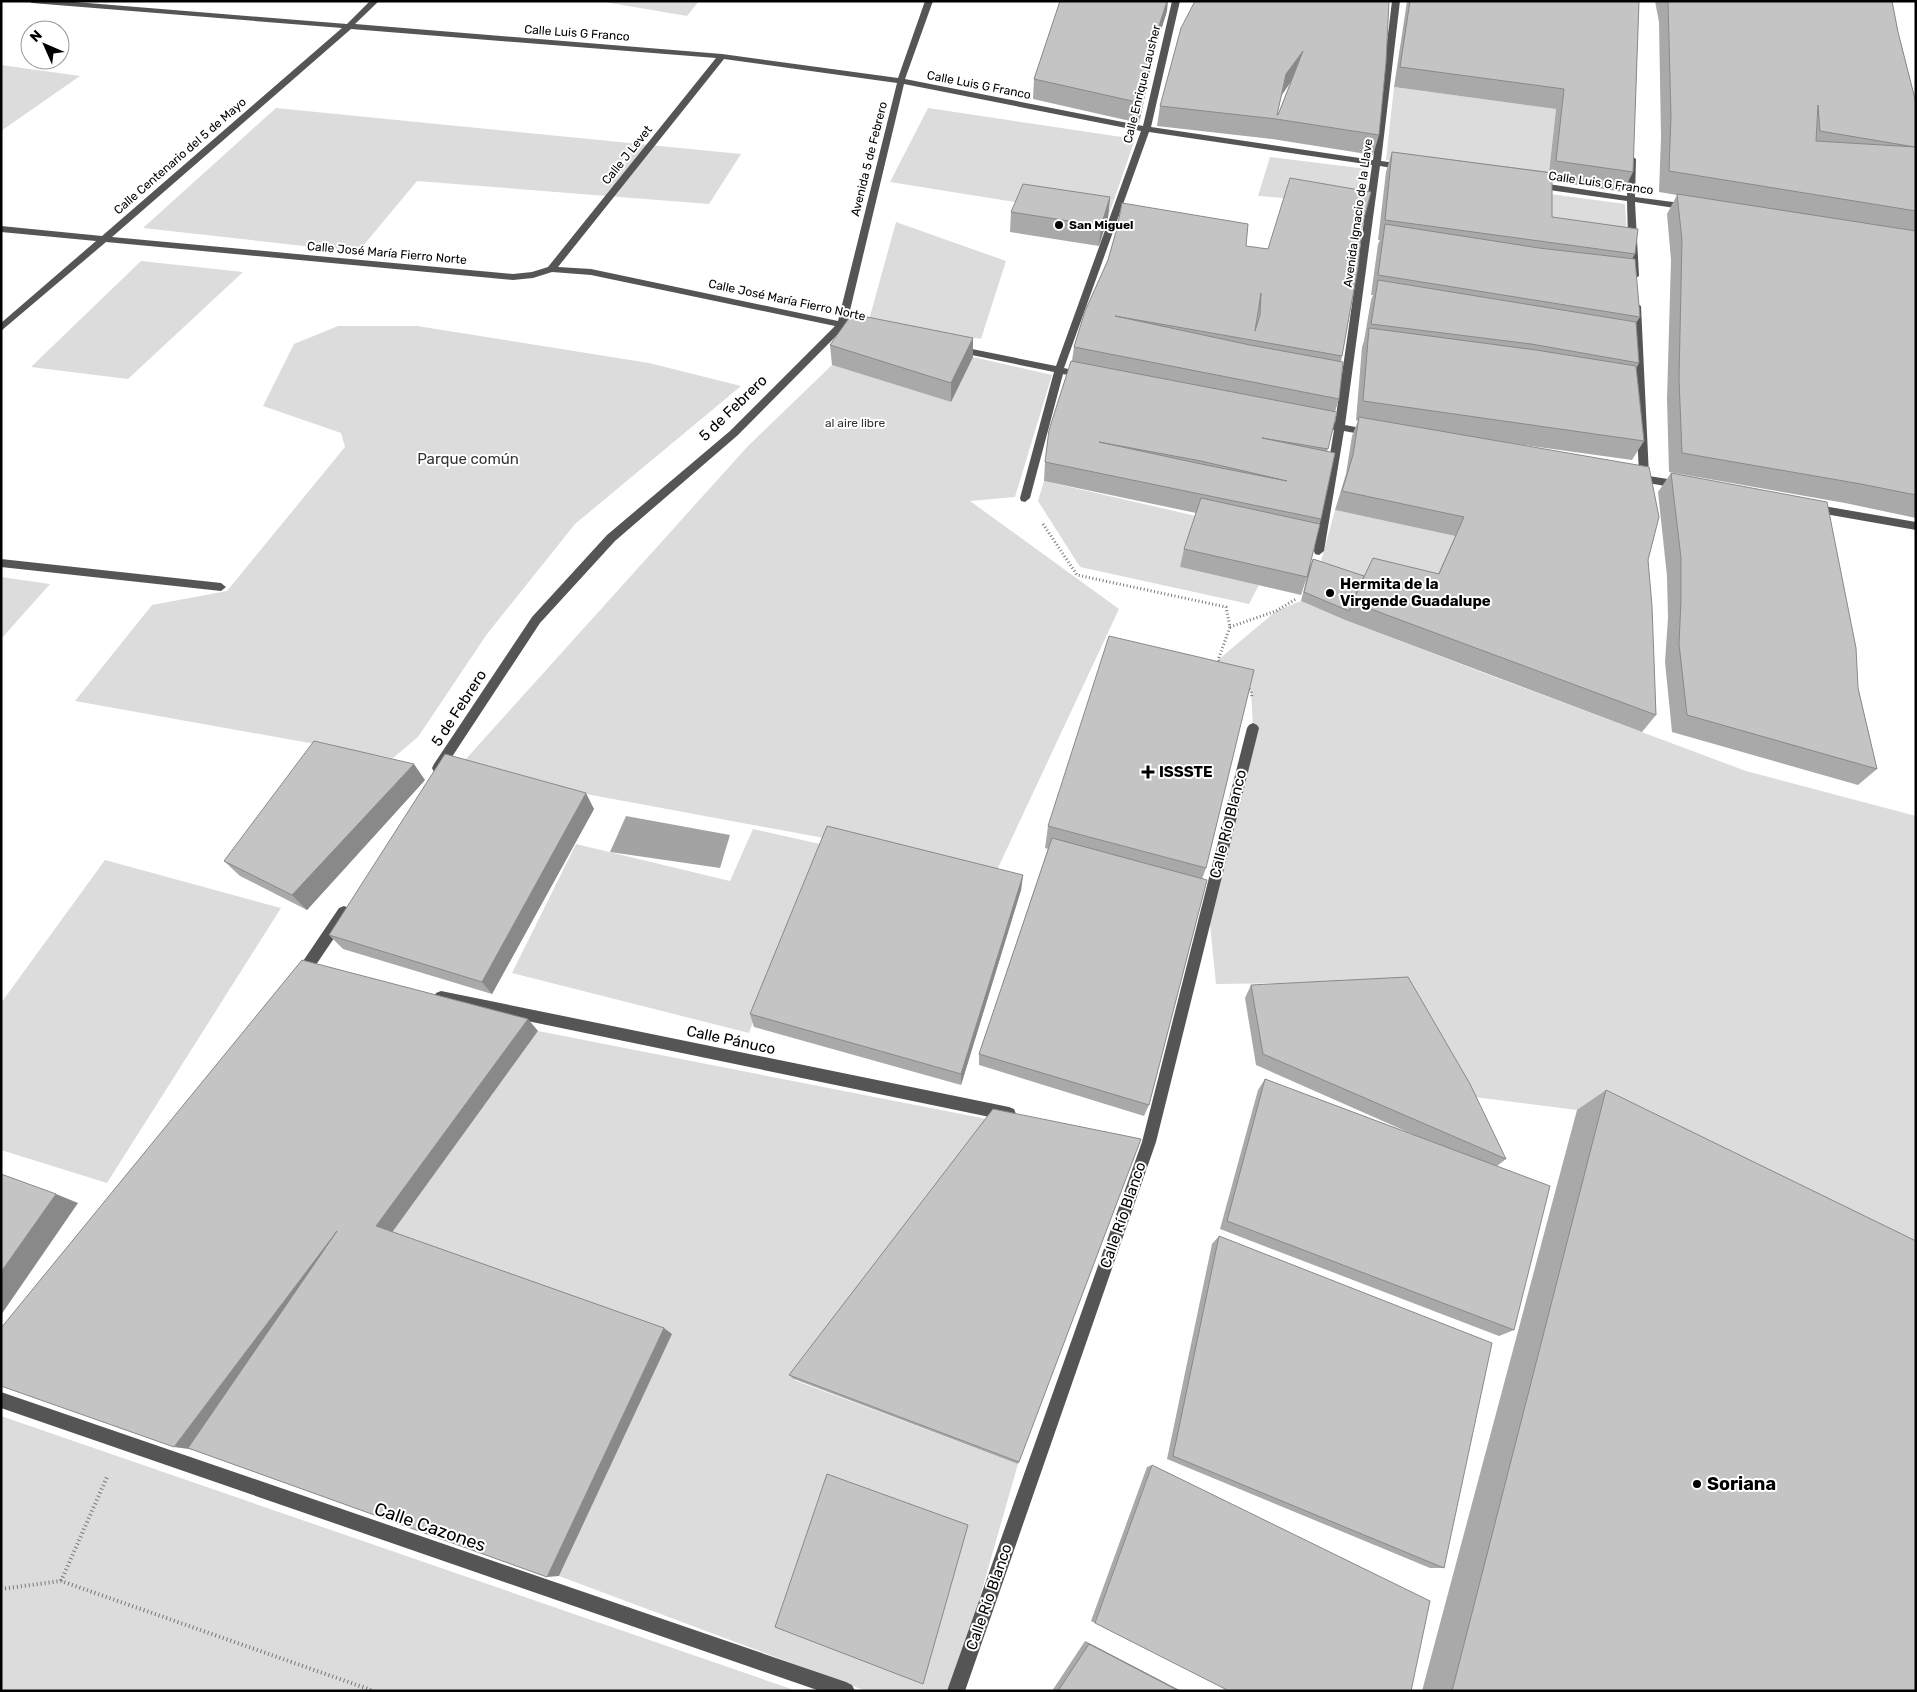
<svg xmlns="http://www.w3.org/2000/svg" width="1917" height="1692" viewBox="0 0 1917 1692" font-family="Rubik,sans-serif">
  <style>
    .green { fill: #dcdcdc }
    .water { fill: #a3a3a3 }
    .lines { fill: none; stroke-linecap: round; stroke-linejoin: round }
    .path-far1 { stroke: #777; stroke-width: 3; stroke-dasharray: 1 2.5; stroke-linecap: butt }
    .path { stroke: #777; stroke-width: 4; stroke-dasharray: 1 3; stroke-linecap: butt }
    .minor { fill: #555; fill-rule: evenodd }
    .wall { fill: #a9a9a9; fill-rule: evenodd }
    .shaded-wall { fill: #898989 }
    .building { fill: #c4c4c4; stroke: #898989; fill-rule: evenodd }
    .poi-dot { fill: #000; stroke: #fff; stroke-width: 2 }
    .labels { text-anchor: middle; dominant-baseline: central; stroke-width: 4; stroke-linejoin: round; paint-order: stroke }
    .far-street-label { font-size: 12px; fill: #000; stroke: #fff }
    .far-poi-label { font-size: 12px; font-weight: bold; fill: #000; stroke: #fff; text-anchor: start }
    .far-park-label { font-size: 12px; fill: #333; stroke: #fff }
    .street-label { font-size: 15px; fill: #000; stroke: #fff }
    .park-label { font-size: 15px; fill: #333; stroke: #fff }
    .poi-label { font-size: 15px; font-weight: bold; fill: #000; stroke: #fff; text-anchor: start }
    .near-poi-label { font-size: 18px; font-weight: bold; fill: #000; stroke: #fff; text-anchor: start }
    .near-street-label { font-size: 18px; fill: #000; stroke: #fff }
  </style>
  <rect width="100%" height="100%" fill="#fff"/>
  <path class="green" d="M599,1h100l-12,15z
    M1,65l79,11 -79,55z
    M1394,87l162,22 -8,72 -162,-21z
    M276,108l465,46 -32,50 -292,-23 -59,71 -215,-24z
    M928,108l207,31 -27,78 -218,-35z
    M1270,157l97,12 -2,43 -80,-14 -27,-2z
    M1543,193l82,11 3,45 -85,-12z
    M896,222l110,39 -25,78 -112,-19z
    M141,261l102,11 -115,107 -97,-12z
    M338,326h79l232,37 92,23 -166,138 -88,110 -69,103 -25,21 -318,-57 77,-96 75,-14 118,-144 -4,-14 -78,-27 31,-62z
    M973,357l79,18 -37,122 -45,4 149,108 -122,261 -541,-100 292,-324 84,-81 119,37z
    M1044,481l152,35 -16,51 79,18 -10,19 -169,-37 -42,-66z
    M1335,510l120,26 -25,56 -110,-27z
    M1,577l49,7 -49,55z
    M1301,601l44,19 144,55 257,96 170,45v461l-339,-167 -119,-15 -60,-105 -101,-7 -81,1 -8,-79 45,-177 -2,-38 -33,-30 58,-49z
    M753,829l67,15 -71,189 -237,-60 64,-129 154,37z
    M105,860l176,48 -174,275 -106,-33v-147z
    M538,1031l454,89 -198,260 224,84 -65,227h-87l-307,-115 112,-241 -280,-101z
    M1,1416l796,275h-796z"/>
  <path class="water" d="M626,816l104,19 -10,33 -110,-16z"/>
  <g class="lines">
    <path class="path-far1" d="M1043,524l34,51 149,32 4,20 -12,33 2,4
      M1230,627l46,-16 20,-12
      M1246,688l5,2 1,8"/>
    <path class="path" d="M61,1581l46,-104
      M1,1589l60,-8 313,110"/>
    <path class="minor" d="M28,1h35l284,23 23,-23h9l-24,23 367,30 176,24 27,-77h8l-28,78 238,47 29,-125h8l-29,126 222,33 19,-159h8l-19,160 23,3 4,3 -4,3 -24,-4 -35,259 26,5 5,3 -5,3 -27,-5 -20,120 -5,4 -4,-1 -1,-3 20,-121 -21,-5 -1,-2 5,-3 18,3 37,-258 -223,-33 -85,236 21,5 2,2 -5,3 -19,-4 -33,124 -5,4 -4,-1 -1,-3 34,-126 -97,-20 -5,-3 5,-3 99,20 85,-235 -237,-47 -57,239 15,3v4l-18,-2 -106,107 -123,106 -75,82 -98,149h-8l-2,-4 2,-4 98,-147 75,-82 123,-104 105,-105 -244,-51 -39,-3 -19,6 -20,2 -407,-38 -105,89v-8l95,-82 -95,-9v-6l101,10 240,-208 -310,-25zM351,29l365,29 -168,209 -16,5 -19,2 -401,-37zM724,59l173,24 -59,238 -247,-52 -33,-2z
      M1632,156l4,3 -1,38 53,7 4,3 -4,3 -53,-8 4,74 -5,3 -5,-3 -2,-75 -92,-13 -4,-3 4,-3 92,14 1,-37z
      M1636,303l5,3 8,170 37,6 1,3 -1,3 -4,1 -34,-6 -4,2 -13,-5 -1,-3 1,-3h8l-8,-168z
      M1812,504l104,18v8l-108,-19 -1,-3z
      M1,559l220,24 5,4 -5,4 -220,-24z
      M1253,723l4,2 2,3 -103,414 -191,549h-18l195,-549 105,-414 2,-3z
      M344,906l5,2 1,4 -1,4 -44,65 -5,2 -5,-2 -2,-4 2,-4 44,-65z
      M441,991l568,116 5,2 2,5 -2,5 -5,2 -568,-118 -5,-2 -2,-4 2,-4z
      M1,1392l845,290 6,3 3,6h-35l-819,-283z"/>
  </g>
  <path class="wall" d="M1195,1l184,134 -6,20 -101,-16 -115,-13 3,-20zM1291,81l-13,34h-1l5,-21z
    M1407,1h232l-6,171 -10,20 -71,-11v36l83,37 -3,5 8,58 -4,6 3,40 -3,6 8,72 -12,19 -136,-19 152,119 8,155 -14,17 -297,-112 -44,-19 6,-24 -6,18 -121,-28 4,-18 12,-36 -152,-32 1,-19 27,-101 2,-14 34,-87 9,-32 151,21 94,-23 -20,130 -1,6 -2,37 -4,13h2l-10,40 -6,67 -12,49 4,-9 51,17 74,-2 17,-38 -120,-26 11,-36 6,-38 6,-15 -2,-1 6,-73 2,-6 7,-41 2,-5h-2l7,-51 2,-4h-2l8,-68 6,-20 157,20 7,-63 -162,-22z
    M1655,1h237l6,31 18,71v415l-71,-15 -176,-31 -2,-73 4,-139 -4,-46 10,-19 -18,-3 2,-55 -2,-115z
    M1167,11l-12,38 -16,74 -106,-24 1,-20z
    M1110,197l-2,20 -9,29 -89,-14 1,-20z
    M973,338v19l-22,45 -119,-37 -2,-20z
    M1671,473l187,215 19,81 -19,16 -186,-53 -7,-70 3,-44 -1,-42 -9,-84z
    M425,780l-118,130 -67,-34 -16,-15z
    M594,809l-102,185 -149,-45 -14,-14z
    M1048,826l158,42 -4,11 -53,226 -5,11 -165,-51v-11l69,-205 -3,-1z
    M1023,875l-2,15 -60,195 -207,-58 -4,-13z
    M1251,985l255,174 -9,7 17,164 -15,6 -279,-107 38,-139 7,-11 154,58 -163,-72 -11,-67z
    M1606,1090l310,601h-494l155,-581z
    M1219,1236l225,332h-14l-263,-109 45,-215z
    M789,1375l230,87 -1,2 -224,-85z
    M1152,1465l-57,158 -4,-2 56,-154z
    M1085,1641l96,50h-129z"/>
  <path class="shaded-wall" d="M1167,1h1l-1,10 -12,38 -16,74 2,-20 17,-74z
    M1303,51l-5,20 -16,24 4,-21z
    M1110,197l-2,20 -9,29 2,-20z
    M973,338v19l-22,45v-19z
    M414,764l11,16 -118,130 -15,-15z
    M586,793l8,16 -102,185 -10,-12z
    M1023,875l-2,15 -60,195v-11z
    M528,1019l10,12 -147,203 -15,-8z
    M56,1194l22,9 -77,112v-43z
    M337,1231l-141,219 -22,-3z
    M664,1328l8,6 -113,242 -12,1z
    M1085,1641l96,50h-2l-90,-47z"/>
  <path class="building" d="M1060,1h107l-9,28 -17,74 -107,-24z
    M1195,1h194l-3,61 -7,73 -103,-16 -116,-13 21,-78zM1303,51l-25,64h-1l9,-41z
    M1410,1h229l-6,171 -77,-11 8,-72 -164,-22z
    M1668,1h224l6,31 18,71v108l-247,-40 2,-54zM1818,105l2,26 95,16 -99,-6z
    M1392,152l160,21v44l86,12 -3,25 -250,-34z
    M1290,178l81,14 -9,34 -4,41 -16,89 -227,-40 135,29 93,17 -4,37 -265,-52 11,-36 23,-51 9,-32 5,-25 126,21 -2,22 22,3zM1261,293l-1,22 -5,16z
    M1023,184l87,13 -9,29 -90,-14z
    M1677,194l239,37v264l-55,-11 -179,-31 -3,-74 3,-139z
    M1385,224l154,24 96,11 5,58 -262,-42z
    M1378,280l258,42 3,41 -108,-19 -160,-20z
    M852,314l121,24 -22,45 -121,-38z
    M1369,328l167,22 100,16 8,75 -281,-40z
    M1071,361l266,51 -9,37 -66,-11 73,15 -14,66 -276,-57 4,-32zM1099,442l102,19 86,20 -81,-16z
    M1359,417l290,50 10,50 -11,43 4,46 4,109 -304,-113 21,-44 66,16 25,-57 -122,-26 11,-36z
    M1671,473l156,29 29,146 2,40 19,81 -190,-54 -8,-71 2,-44v-42z
    M1201,498l119,26 -13,53 -123,-28z
    M1313,559l51,17 -15,35 -45,-19z
    M1109,636l145,34 -48,198 -158,-42z
    M314,741l100,23 -122,131 -68,-34z
    M445,754l141,39 -104,189 -153,-47z
    M827,826l196,49 -62,199 -211,-60z
    M1052,838l155,42 -58,225 -170,-51z
    M302,960l226,59 -152,207 288,102 -117,249 -359,-129 149,-217 -163,216 -173,-61v-58z
    M1408,977l62,107 36,75 -243,-105 -12,-69z
    M1265,1079l285,107 -36,144 -287,-109z
    M1606,1090l310,151v450h-464z
    M993,1109l148,30 -122,323 -230,-87z
    M1,1174l55,20 -55,78z
    M1219,1236l273,107 -48,225 -271,-112z
    M1152,1465l278,136 -19,90h-182l-134,-68z
    M827,1474l141,51 -45,159 -148,-57z
    M1089,1644l90,47h-121z"/>
  <g class="poi-dot">
    <circle cx="1059" cy="225" r="5"/>
    <circle cx="1330" cy="593" r="5"/>
    <path d="M1145.5 764.5h5v5h5v5h-5v5h-5v-5h-5v-5h5z"/>
    <circle cx="1697" cy="1484" r="5"/>
  </g>
  <g class="labels">
    <g class="far-street-label">
      <text transform="translate(577 33) rotate(4)">Calle Luis G Franco</text>
      <text transform="translate(1142 84) rotate(-76)">Calle Enrique Lausher</text>
      <text transform="translate(979 85) rotate(11)">Calle Luis G Franco</text>
      <text transform="translate(627 155) rotate(-51)">Calle J Levet</text>
      <text transform="translate(180 156) rotate(-41)">Calle Centenario del 5 de Mayo</text>
      <text transform="translate(869 159) rotate(-76)">Avenida 5 de Febrero</text>
      <text transform="translate(1601 183) rotate(8)">Calle Luis G Franco</text>
      <text transform="translate(1358 213) rotate(-82)">Avenida Ignacio de la Llave</text>
      <text transform="translate(387 253) rotate(5)">Calle José María Fierro Norte</text>
      <text transform="translate(787 300) rotate(12)">Calle José María Fierro Norte</text>
    </g>
    <g class="far-poi-label">
      <text x="1069" y="225">San Miguel</text>
    </g>
    <g class="far-park-label">
      <text x="855" y="423">al aire libre</text>
    </g>
    <g class="street-label">
      <text transform="translate(733 408) rotate(-44)">5 de Febrero</text>
      <text transform="translate(459 708) rotate(-57)">5 de Febrero</text>
      <text transform="translate(1228 824) rotate(-76)">Calle Río Blanco</text>
      <text transform="translate(731 1040) rotate(12)">Calle Pánuco</text>
      <text transform="translate(1123 1215) rotate(-71)">Calle Río Blanco</text>
      <text transform="translate(989 1597) rotate(-71)">Calle Río Blanco</text>
    </g>
    <g class="park-label">
      <text x="468" y="459">Parque común</text>
    </g>
    <g class="poi-label">
      <text x="1340" y="584">Hermita de la<tspan x="1340" dy="17">Virgende Guadalupe</tspan></text>
      <text x="1159" y="772">ISSSTE</text>
    </g>
    <g class="near-poi-label">
      <text x="1707" y="1484">Soriana</text>
    </g>
    <g class="near-street-label">
      <text transform="translate(430 1527) rotate(19)">Calle Cazones</text>
    </g>
  </g>
  <rect width="1917" height="1692" fill="none" stroke="#000000" stroke-width="5"/>
  <g transform="translate(45 45) rotate(315)"><circle r="24" fill="#ffffff" stroke="#999999"/>
  <path d="M0-4L9 19L0 12L-9 19Z" fill="#000000"/>
  <text y="-8" font-size="14" font-weight="bold" text-anchor="middle" fill="#000000">N</text>
  </g>
</svg>
